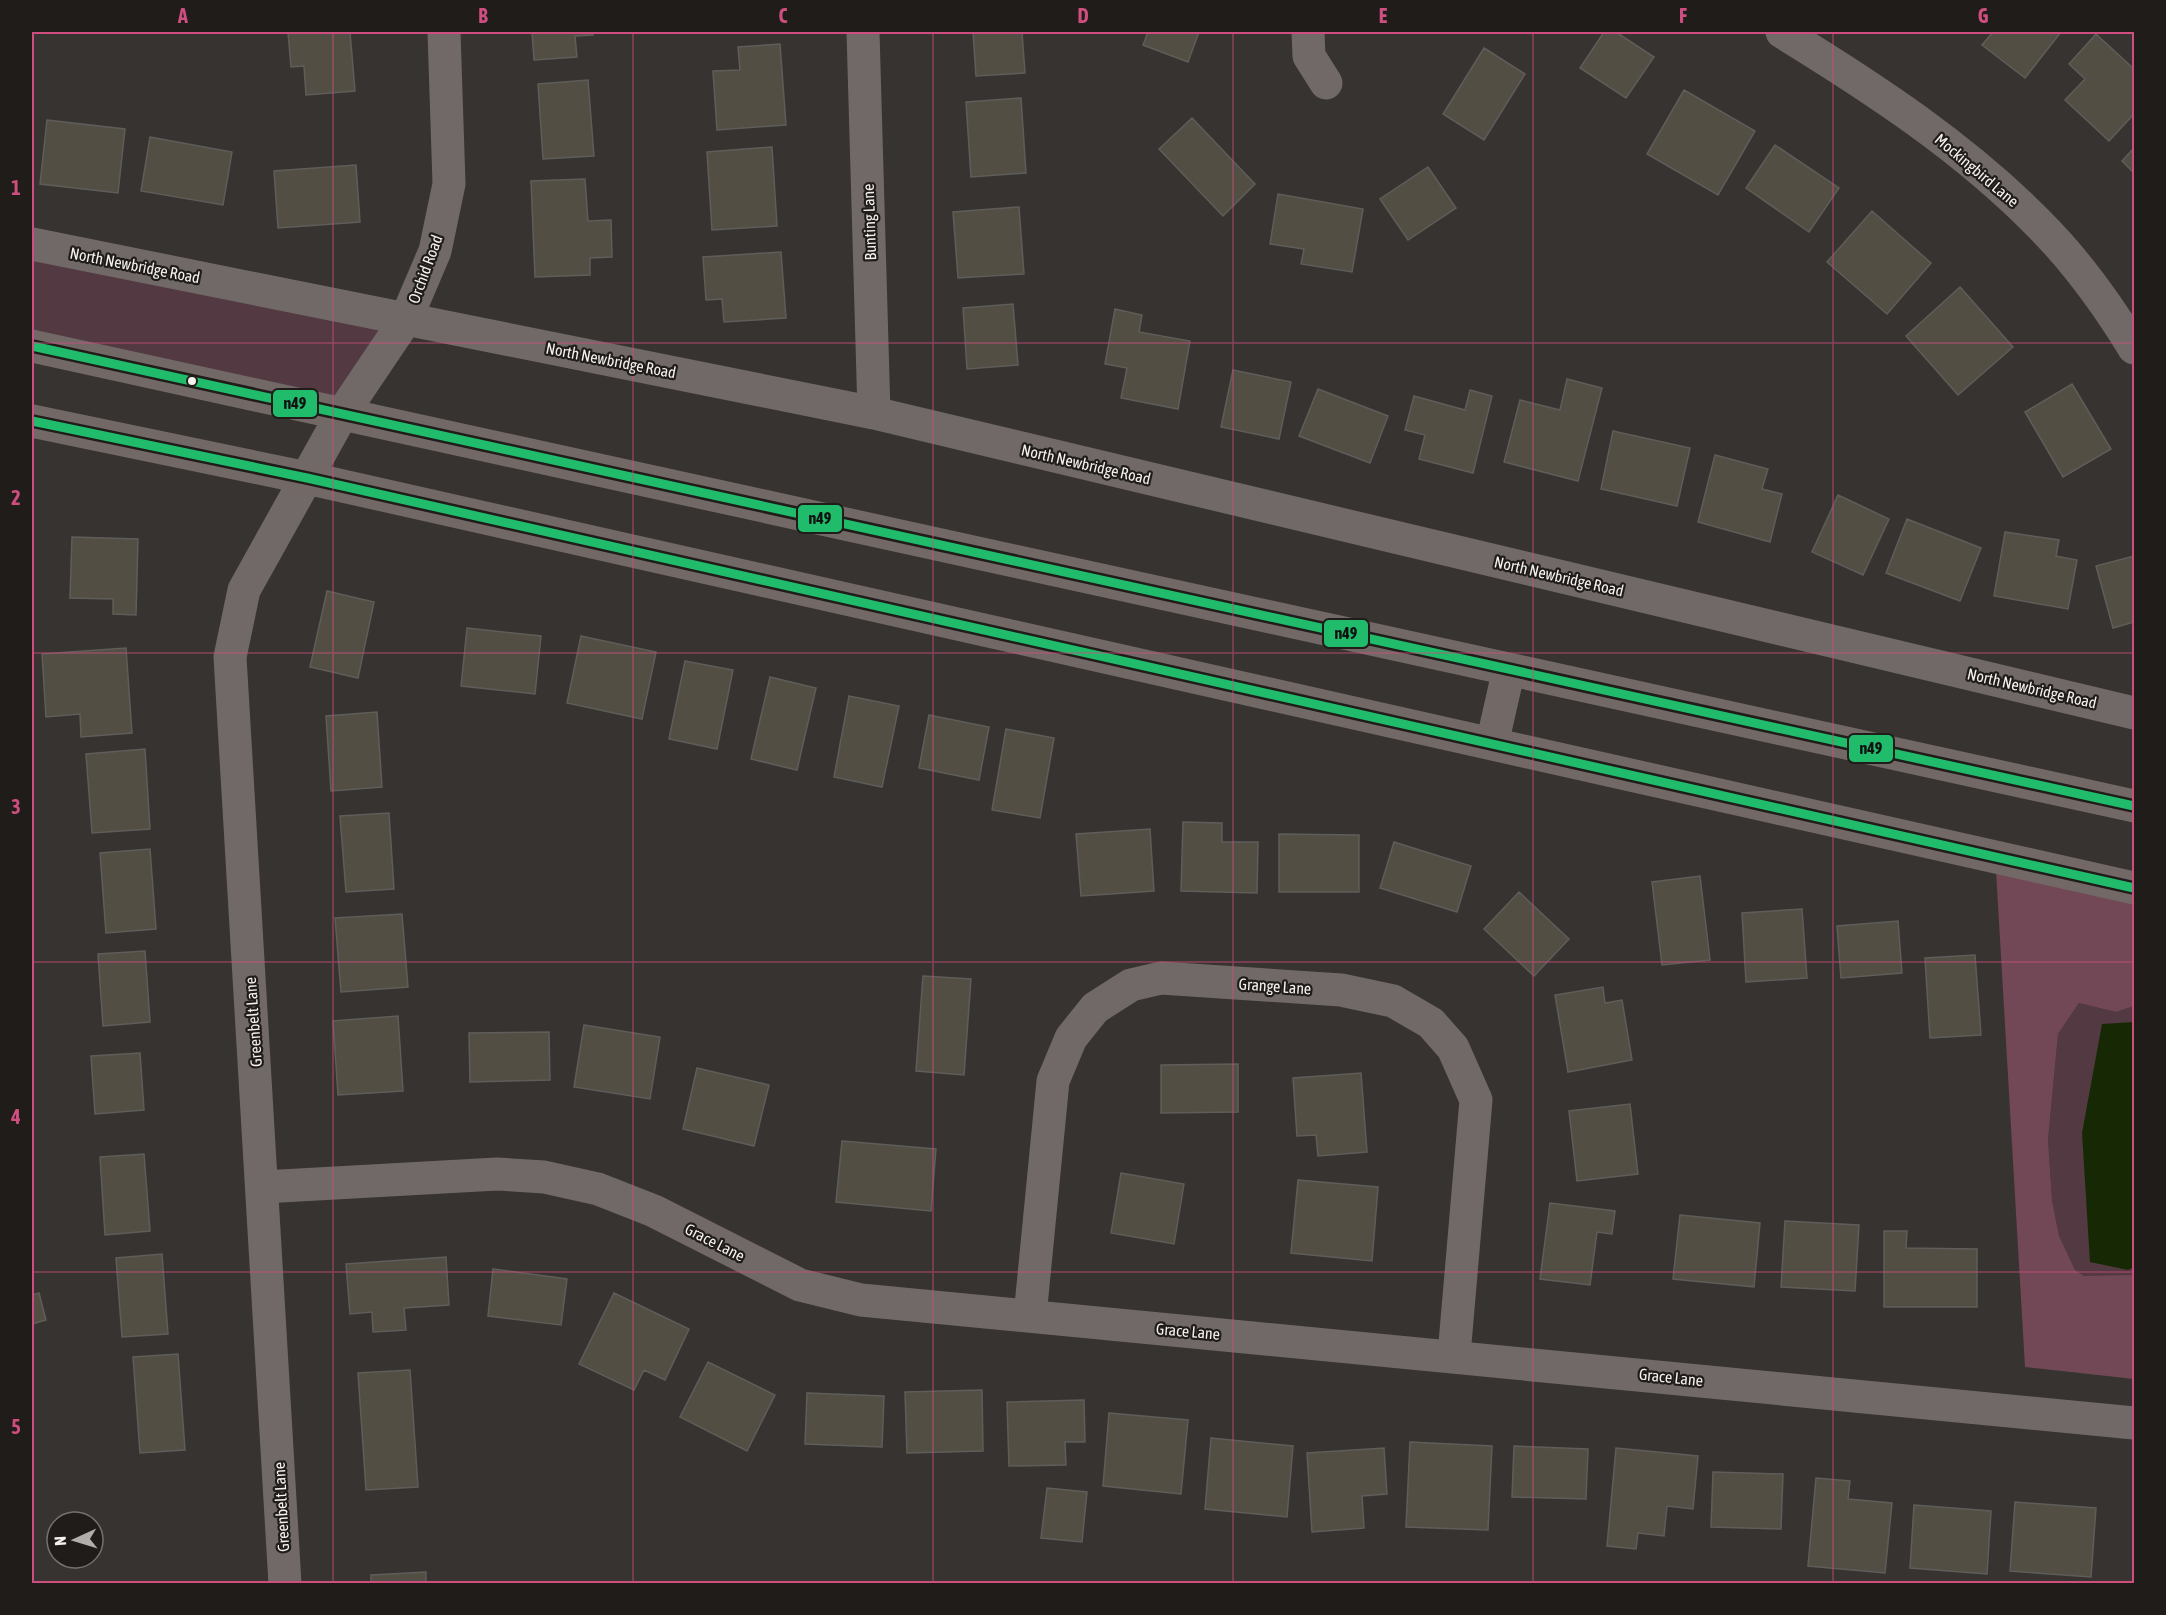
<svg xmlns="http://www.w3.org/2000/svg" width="2166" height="1615" viewBox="0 0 2166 1615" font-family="'Asap Condensed',sans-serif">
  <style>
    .green { fill: #533942 }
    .forest { fill: #724756 }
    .water { fill: #162904 }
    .building { fill: #524e43; stroke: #5f5d5a; stroke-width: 1.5 }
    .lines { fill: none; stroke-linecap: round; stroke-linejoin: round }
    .minor { stroke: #716967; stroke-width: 33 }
    .primary { stroke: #726967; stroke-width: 33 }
    .bus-1-casing { stroke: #1f1c19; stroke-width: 14 }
    .bus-1 { stroke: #20bc6c; stroke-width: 9 }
    .grid { fill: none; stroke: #cf4e80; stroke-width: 1.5; stroke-opacity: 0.55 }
    .bus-dot { fill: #f5f1ed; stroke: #1f1c19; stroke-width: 2 }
    .labels { text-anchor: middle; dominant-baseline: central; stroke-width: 4.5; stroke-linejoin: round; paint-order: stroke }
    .street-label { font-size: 16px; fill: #f5f1ed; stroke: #1f1c19 }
    .line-badge { stroke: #1f1c19; stroke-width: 2 }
    .pale-badge-label { font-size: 16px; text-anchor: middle; font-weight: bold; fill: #111 }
    .neatline { fill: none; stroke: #cf4e80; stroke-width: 2 }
    .grid-label { font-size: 20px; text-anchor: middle; font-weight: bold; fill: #cf4e80 }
  </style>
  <rect width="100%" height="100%" fill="#373330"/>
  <path class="green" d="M32,255l361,73 -52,72 -309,-68z
    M2079,1003l37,9 18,-6v269l-4,1h-46l-9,-6 -16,-33 -7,-37 -4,-60 10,-106z"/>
  <path class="forest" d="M1996,871l138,29v106l-18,6 -37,-9 -21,31 -10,106 4,60 7,36 16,34 9,6 50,-1v104l-109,-12z"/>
  <path class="water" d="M2134,1022v245l-6,3 -38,-8 -8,-129 20,-109z"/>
  <path class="building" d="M288,32h62l5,59 -49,4 -2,-29 -13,1z
    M532,32h60l1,3 -18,1 2,21 -43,3z
    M973,32h49l3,41 -49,3z
    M1148,32h51l-11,30 -45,-17z
    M1604,32h12l38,25 -28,41 -46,-30z
    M1993,32h68l-36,46 -43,-33z
    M2096,34l38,35v45l-25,27 -44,-41 20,-21 -16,-15z
    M780,44l6,81 -69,5 -4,-59 27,-1 -2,-23z
    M1484,48l41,26 -41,66 -41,-26z
    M588,80l6,76 -51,3 -5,-75z
    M1684,90l71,41 -37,64 -71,-41z
    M1021,98l5,75 -55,4 -5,-75z
    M1192,118l63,66 -32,32 -64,-67z
    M47,120l78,9 -7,64 -78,-9z
    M150,137l82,15 -9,53 -82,-14z
    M1775,145l64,43 -30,44 -63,-44z
    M772,147l5,79 -65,4 -5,-78z
    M2134,148v25l-12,-12z
    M356,165l4,57 -82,6 -4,-57z
    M1428,167l28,41 -48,32 -28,-41z
    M585,179l3,42 23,-1 1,37 -22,1v17l-55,2 -4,-96z
    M1278,194l85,15 -11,63 -51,-8 3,-15 -34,-5z
    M1019,207l5,67 -66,4 -5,-66z
    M1872,211l59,52 -44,51 -60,-52z
    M781,252l5,66 -62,4 -2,-23 -16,1 -3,-43z
    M1960,287l53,60 -55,48 -52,-59z
    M1013,304l5,61 -51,4 -4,-61z
    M1115,309l27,6 -3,17 51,9 -12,68 -57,-11 6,-30 -22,-4z
    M1233,370l58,12 -12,57 -58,-12z
    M1567,379l35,9 -24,93 -74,-19 16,-62 40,10z
    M2072,384l39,65 -48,28 -38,-65z
    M1318,389l70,27 -18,47 -71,-27z
    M1470,390l22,6 -19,77 -54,-14 6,-24 -20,-5 9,-34 51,14z
    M1613,431l77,17 -13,58 -76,-17z
    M1715,455l53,14 -6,20 20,5 -12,48 -72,-20z
    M1838,495l51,24 -26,56 -51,-23z
    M1907,519l74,29 -21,53 -74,-28z
    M2005,532l54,8 -3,16 21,4 -9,49 -74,-13z
    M72,537l66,2 -2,76 -23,-1v-15l-43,-1z
    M2134,556v66l-21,6 -17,-62z
    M327,591l47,11 -16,76 -48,-11z
    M467,628l74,8 -6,58 -74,-8z
    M581,636l75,16 -14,67 -75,-16z
    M126,648l6,85 -51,4 -1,-23 -34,3 -4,-63z
    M685,661l48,9 -16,79 -48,-10z
    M770,677l46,11 -19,82 -46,-11z
    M849,696l50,10 -17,81 -48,-10z
    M377,712l5,75 -51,4 -5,-75z
    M929,715l60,12 -10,53 -60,-12z
    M1006,729l48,9 -14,80 -48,-8z
    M145,749l5,80 -58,4 -6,-79z
    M389,813l5,76 -48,3 -6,-76z
    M1183,822l39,1v19h36l-1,51 -76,-2z
    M1150,829l4,62 -73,5 -5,-62z
    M1279,834l80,1v57h-80z
    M1394,842l77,24 -14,46 -77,-24z
    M150,849l6,80 -50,4 -6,-80z
    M1700,876l10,84 -48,5 -10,-83z
    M1519,892l50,47 -35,37 -50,-47z
    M1802,909l5,69 -61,4 -4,-69z
    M402,914l6,73 -67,5 -6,-74z
    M1898,921l4,52 -61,5 -4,-52z
    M145,951l5,71 -47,4 -5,-72z
    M1975,955l6,80 -51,3 -5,-80z
    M923,976l48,3 -7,96 -48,-4z
    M1603,987l2,16 17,-3 10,60 -64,12 -13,-77z
    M398,1016l5,75 -65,4 -5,-74z
    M584,1025l76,12 -10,62 -76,-12z
    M549,1032l1,48 -80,2 -1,-49z
    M140,1053l4,57 -49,4 -4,-58z
    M1238,1064v48l-77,1v-48z
    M697,1068l72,17 -15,61 -71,-17z
    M1361,1073l6,79 -49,4 -2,-21 -19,1 -4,-58z
    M1630,1104l8,70 -61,7 -8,-70z
    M842,1141l94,8 -5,62 -95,-9z
    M144,1154l6,77 -45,4 -5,-78z
    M1121,1173l63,11 -10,60 -63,-11z
    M1298,1180l80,7 -6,74 -81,-8z
    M1550,1203l65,8 -3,23 -15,-2 -7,53 -50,-6z
    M1680,1215l80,8 -6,64 -81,-8z
    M1785,1221l74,4 -4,66 -74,-4z
    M1884,1231h23l-1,17 71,1v58h-93z
    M162,1254l6,80 -46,3 -6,-79z
    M446,1257l3,48 -45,3 2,22 -33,2 -1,-20 -22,2 -4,-50z
    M493,1269l74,10 -6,46 -73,-9z
    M39,1293l7,27 -14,4v-29z
    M614,1293l75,36 -24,51 -21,-10 -10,20 -55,-26z
    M178,1354l7,96 -45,3 -7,-96z
    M708,1362l67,33 -28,56 -67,-34z
    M410,1370l8,117 -52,3 -8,-117z
    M982,1390l1,61 -76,2 -2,-61z
    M807,1393l77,3 -2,51 -77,-3z
    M1084,1400l1,42h-20l1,23 -57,1 -2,-64z
    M1109,1413l79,7 -7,74 -78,-8z
    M1211,1438l82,8 -6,71 -82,-8z
    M1410,1442l82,4 -4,84 -82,-3z
    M1514,1446l74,3 -2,50 -74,-2z
    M1384,1448l3,46 -25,2 2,32 -52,4 -5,-79z
    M1616,1448l82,8 -5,53 -26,-3 -3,30 -26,-3 -2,16 -29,-3z
    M1713,1472l70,2 -2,55 -70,-2z
    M1816,1478l34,3 -2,18 44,4 -7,70 -77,-7z
    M1047,1488l40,4 -5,50 -41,-4z
    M2015,1502l81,6 -5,69 -81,-6z
    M1914,1505l77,6 -4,63 -77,-6z
    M426,1572v12h-55v-9z"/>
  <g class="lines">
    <path class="minor" d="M863,32l11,381
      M1308,32l1,24 17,27
      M1782,32c91,56 183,116 258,193 37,37 67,79 94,123
      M32,244l842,169 1260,300
      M263,1187l234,-13 47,3 54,12 56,22 146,74 61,15 1273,123
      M1030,1316l23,-235 18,-43 24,-30 36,-23 30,-7 180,12 52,11 38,22 22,25 23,52 -22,255
      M285,1584l-55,-927 14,-67 98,-176 64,-95 29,-68 14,-67 -5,-152"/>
    <path class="primary" d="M32,346l2102,460
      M32,421l275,57 1827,410
      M1492,744l17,-75"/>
    <g class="bus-1-casing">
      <path id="bus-1" d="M32,346l2102,460
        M32,421l275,57 1827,410"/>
    </g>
    <use href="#bus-1" class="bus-1"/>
  </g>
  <path class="grid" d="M333,32v1552M633,32v1552M933,32v1552M1233,32v1552M1533,32v1552M1833,32v1552M32,343h2102M32,653h2102M32,962h2102M32,1272h2102"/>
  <circle class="bus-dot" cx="192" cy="381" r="5"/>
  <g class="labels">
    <g class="street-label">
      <text transform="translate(1977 170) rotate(40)">Mockingbird Lane</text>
      <text transform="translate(869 222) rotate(-92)">Bunting Lane</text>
      <text transform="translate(135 265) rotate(11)">North Newbridge Road</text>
      <text transform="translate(425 269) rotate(-70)">Orchid Road</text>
      <text transform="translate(611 360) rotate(11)">North Newbridge Road</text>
      <text transform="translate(1086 464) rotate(13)">North Newbridge Road</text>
      <text transform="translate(1559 576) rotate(13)">North Newbridge Road</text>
      <text transform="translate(2032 688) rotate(13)">North Newbridge Road</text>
      <text transform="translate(1275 986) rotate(4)">Grange Lane</text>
      <text transform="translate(253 1022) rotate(-94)">Greenbelt Lane</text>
      <text transform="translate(715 1242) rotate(27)">Grace Lane</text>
      <text transform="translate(1188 1331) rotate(5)">Grace Lane</text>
      <text transform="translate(1671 1377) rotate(6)">Grace Lane</text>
      <text transform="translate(281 1507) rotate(-93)">Greenbelt Lane</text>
    </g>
  </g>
  <g class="line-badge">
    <rect x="272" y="389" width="46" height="29" rx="6" fill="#20bc6c"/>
    <rect x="797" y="504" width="46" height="29" rx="6" fill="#20bc6c"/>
    <rect x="1323" y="619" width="46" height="29" rx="6" fill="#20bc6c"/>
    <rect x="1848" y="734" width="46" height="29" rx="6" fill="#20bc6c"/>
  </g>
  <g class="pale-badge-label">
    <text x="295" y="409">n49</text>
    <text x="820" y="524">n49</text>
    <text x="1346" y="639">n49</text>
    <text x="1871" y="754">n49</text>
  </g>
  <rect width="2166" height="1615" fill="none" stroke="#1f1c19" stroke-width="66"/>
  <g transform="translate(75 1540) rotate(266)"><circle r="28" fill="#1f1c19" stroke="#75716e" stroke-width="1.5"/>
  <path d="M0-4.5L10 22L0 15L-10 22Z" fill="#b2aeab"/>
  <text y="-9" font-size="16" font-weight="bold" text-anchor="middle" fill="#f5f1ed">N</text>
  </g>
  <rect x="33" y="33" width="2100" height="1549" class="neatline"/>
  <g class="grid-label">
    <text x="183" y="23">A</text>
    <text x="483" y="23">B</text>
    <text x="783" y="23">C</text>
    <text x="1083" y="23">D</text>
    <text x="1383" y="23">E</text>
    <text x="1683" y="23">F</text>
    <text x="1983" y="23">G</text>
    <text x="16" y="195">1</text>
    <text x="16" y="505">2</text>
    <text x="16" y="814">3</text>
    <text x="16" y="1124">4</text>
    <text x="16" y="1434">5</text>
  </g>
</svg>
